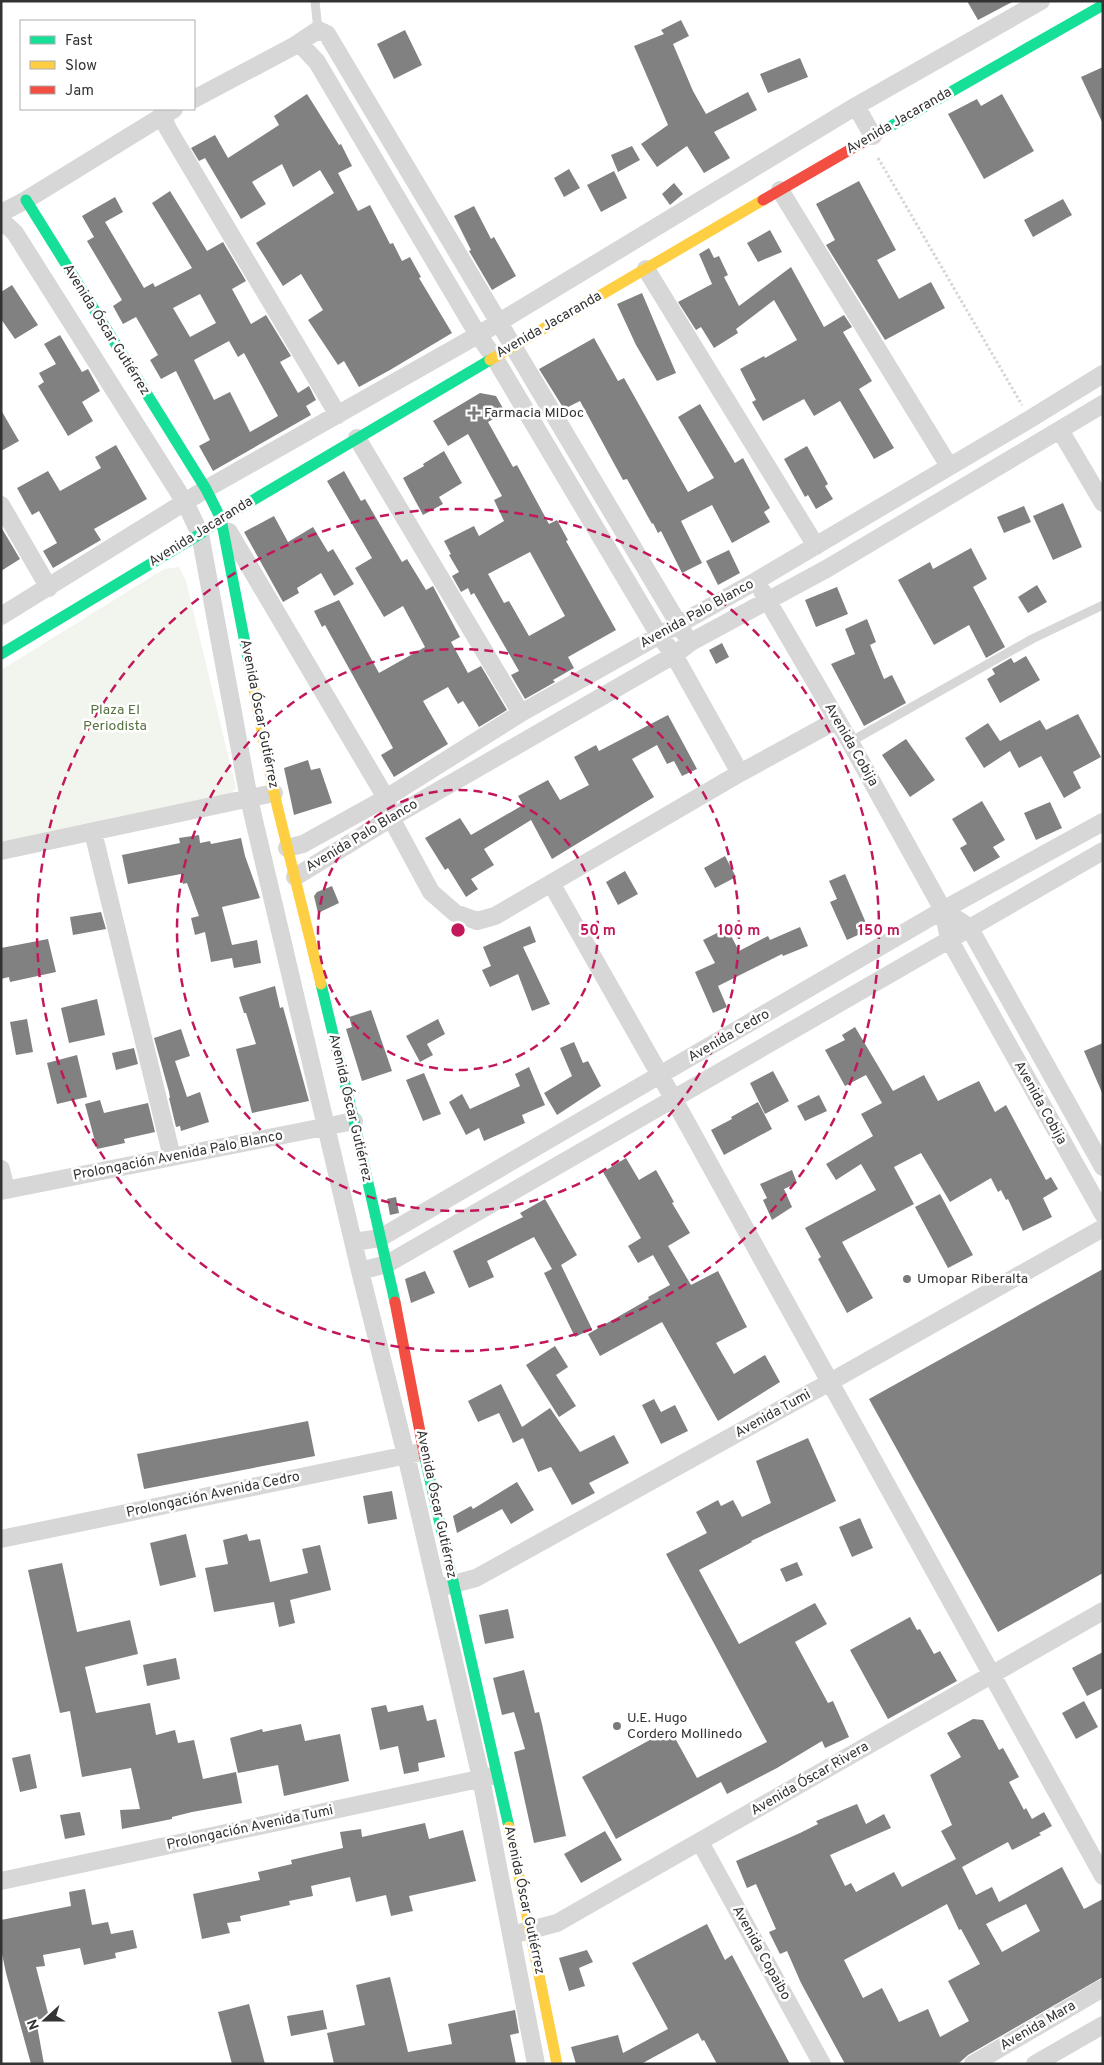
<svg xmlns="http://www.w3.org/2000/svg" width="1104" height="2065" viewBox="0 0 1104 2065" font-family="Overpass,sans-serif">
  <style>
    .green { fill: #f1f5ed }
    .building { fill: #818181; fill-rule: evenodd }
    .lines { fill: none; stroke-linecap: round; stroke-linejoin: round }
    .path { stroke: #d6d6d6; stroke-width: 3; stroke-dasharray: 2.5 2.5; stroke-linecap: butt }
    .lane { stroke: #d7d7d7; stroke-width: 9 }
    .street { stroke: #d7d7d7; stroke-width: 18 }
    .fast { stroke: #16e098; stroke-width: 11 }
    .slow { stroke: #ffcf43; stroke-width: 11 }
    .jam { stroke: #f24e42; stroke-width: 11 }
    .ring { fill: none; stroke: #c2185b; stroke-width: 2.5; stroke-dasharray: 9 6 }
    .poi-dot { fill: #7a7a7a; stroke: #fff; stroke-width: 2 }
    .labels { text-anchor: middle; dominant-baseline: central; stroke-width: 5; stroke-linejoin: round; paint-order: stroke }
    .street-label { font-size: 14px; fill: #333; stroke: #fff }
    .poi-label { font-size: 14px; fill: #333; stroke: #fff; text-anchor: start }
    .park-label { font-size: 14px; fill: #56703f; stroke: #fff }
    .centre { fill: #c2185b; stroke: #fff; stroke-width: 2.5 }
    .ring-label { font-size: 15px; text-anchor: middle; font-weight: bold; fill: #c2185b; stroke: #fff; stroke-width: 5; stroke-linejoin: round; paint-order: stroke }
  </style>
  <rect width="100%" height="100%" fill="#fff"/>
  <path class="green" d="M179,567l7,14 50,207 -7,8 -228,48v-174l163,-101z"/>
  <path class="building" d="M967,1h47l-36,19z
    M681,20l8,16 -16,8 20,47 13,23 42,-22 9,18 -43,22 16,26 -26,15 -17,-27 -30,21 -16,-23 27,-19 -34,-79 30,-12 -3,-4z
    M405,30l17,35 -28,14 -17,-35z
    M800,58l8,19 -40,16 -8,-19z
    M1103,67v57l-22,-47z
    M307,94l32,51 2,-1 11,22 -14,7 20,38 12,-6 20,39 3,-1 9,18 8,-4 11,20 -2,1 33,55 -62,37 -31,17 -15,-26 -6,4 -30,-45 15,-10 -22,-36 -18,12 -27,-43 78,-50 -14,-23 -27,17 -11,-23 -30,18 14,22 -25,15 -36,-61 -6,3 -8,-13 24,-13 13,23 51,-33 -5,-9z
    M1002,94l32,57 -50,28 -36,-65 29,-15 4,7z
    M632,146l8,14 -22,12 -7,-17z
    M569,169l11,19 -16,9 -10,-19z
    M614,171l13,27 -26,14 -14,-27z
    M859,181l37,69 -19,10 22,39 32,-17 14,26 -60,32 -59,-95 9,-5 -19,-36z
    M674,183l9,11 -13,11 -8,-11z
    M170,191l37,60 16,-9 23,39 -14,8 19,35 15,-9 25,41 -11,6 18,31 11,-7 7,14 -10,6 5,9 -98,56 -14,-25 11,-6 -34,-69 -15,8 -11,-19 8,-5 -22,-38 -13,7 -10,-18 9,-6 -35,-59 7,-4 -12,-21 33,-19 8,15 -18,10 39,66 9,-5 2,4 37,-19 -40,-65zM200,294l16,29 -26,14 -17,-29zM229,341l9,16 6,-4 34,63 -28,16 -20,-40 -16,8 -20,-40z
    M1063,199l9,16 -39,22 -9,-17z
    M474,206l17,33 3,-2 22,39 -24,14 -23,-39 2,-1 -17,-34z
    M770,230l12,22 -24,10 -11,-19z
    M709,248l5,10 5,-2 9,19 -4,2 15,29 52,-39 33,60 20,-12 8,12 -9,5 29,49 -13,8 35,59 -20,11 -34,-58 -26,15 -10,-17 -41,22 -11,-19 4,-2 -16,-31 24,-13 1,2 32,-18 -23,-40 -38,29 2,4 -24,15 -13,-21 -5,3 -18,-28 34,-18 -13,-30z
    M12,285l26,40 -23,14 -14,-20v-27z
    M642,293l34,80 -19,8 -21,-36 -19,-41z
    M60,335l22,37 6,-3 12,22 -18,11 11,19 -25,15 -30,-50 6,-4 -5,-9 17,-9 -12,-20z
    M594,338l24,43 6,-3 64,114 26,-14 -36,-61 22,-13 35,59 8,-5 27,50 -6,4 6,10 -38,21 -20,-38 -31,16 21,42 -20,10 -21,-42 -3,2 -5,-10 -1,1 -25,-45 -4,1 -43,-79 -16,8 -25,-40z
    M480,393l16,3 9,16 -17,10 25,45 4,-2 32,59 8,-4 11,20 -2,1 50,89 -48,27 6,11 -21,12 2,2 -30,17 -14,-24 8,-4 -45,-78 -3,2 -3,-7 -7,4 -9,-16 7,-4 -10,-17 2,-1 -7,-13 30,-15 5,10 25,-15 -10,-21 8,-4 -34,-62 -20,12 -15,-25zM530,552l35,64 -36,20 -20,-35 -5,2 -16,-29z
    M1,410l18,31 -18,10z
    M116,445l31,54 -53,30 7,11 -48,28 -10,-17 14,-8 -18,-32 -7,4 -15,-27 31,-17 12,20 41,-23 -6,-11z
    M807,446l21,38 -3,2 8,13 -17,10 -8,-14 -3,2 -21,-38z
    M444,451l18,32 -23,14 4,7 -20,11 -20,-37 21,-12 -1,-2z
    M344,471l17,30 4,-2 37,63 5,-3 19,31 7,-4 27,51 -9,5 17,31 13,-7 26,44 -28,17 -16,-26 -5,3 -10,-17 -25,14 25,43 -54,33 -13,-22 12,-7 -68,-123 -3,2 -8,-16 25,-11 40,73 46,-26 -22,-41 -19,11 -29,-49 17,-10 -45,-77z
    M1063,503l19,44 -29,13 -20,-44z
    M1024,506l7,16 -27,11 -7,-16z
    M274,516l14,26 25,-15 15,25 5,-3 21,35 -20,12 -13,-23 -24,15 2,5 -16,9 -39,-70z
    M1,527l19,32 -19,12z
    M971,548l16,31 -14,8 32,60 -19,11 -17,-33 -35,20 -36,-65 32,-18 3,7z
    M729,550l11,23 -22,12 -12,-24z
    M1037,585l10,17 -19,11 -10,-16z
    M837,587l11,27 -32,13 -11,-27z
    M867,619l9,23 -6,3 14,34 8,-4 14,28 -42,23 -33,-62 24,-10 -10,-25z
    M722,643l7,14 -13,7 -7,-14z
    M1026,656l14,24 -40,23 -13,-24 8,-5 -3,-5 19,-11 3,5z
    M1078,714l23,43 -28,15 8,16 -17,10 -23,-42 -22,12 -9,-17 -26,17 -19,-30 23,-15 12,18 40,-21 6,10z
    M668,715l29,54 -15,7 -8,-15 -7,3 -10,-19 -25,14 22,38 -102,62 -21,-39 -47,29 10,16 -23,14 7,10 -12,8 -18,-29 -3,2 -20,-32 35,-20 11,17 52,-30 -5,-9 30,-16 12,20 29,-15 -15,-28 22,-12 3,6z
    M906,739l29,41 -25,17 -28,-42z
    M308,760l3,10 9,-2 12,35 -38,12 -10,-47z
    M982,801l23,39 -12,7 7,10 -26,15 -14,-24 7,-4 -15,-25z
    M1050,802l12,26 -26,12 -12,-27z
    M199,835l1,8 10,-2 1,3 30,-6 4,18 15,42 -38,9 10,38 25,-5 4,23 -27,5 -2,-10 -21,4 -6,-30 -10,3 -4,-17 8,-2 -12,-33 -4,1 -2,-10 -53,10 -6,-29 58,-12 -1,-5z
    M725,856l11,21 -21,11 -11,-20z
    M625,871l13,23 -20,11 -12,-23z
    M845,874l24,56 -22,10 -17,-38 7,-3 -8,-18z
    M332,886l7,17 -21,10 -4,-17 3,-4z
    M101,912l5,17 -33,6 -3,-18z
    M530,926l6,16 -13,5 27,57 -18,7 -14,-37 -28,13 -8,-17 9,-4 -8,-19z
    M800,927l8,19 -25,10 -1,-2 -64,32 9,21 -14,6 -18,-41 20,-9 -12,-23 24,-12 12,23 29,-15 2,4z
    M48,939l8,33 -46,10 -1,-5 -8,2v-31z
    M275,986l5,22 3,-1 26,94 -57,12 -16,-64 20,-5 -10,-31h-2l-5,-16z
    M97,999l8,36 -36,8 -8,-35z
    M371,1010l21,61 -30,10 -16,-52 6,-2 -3,-10z
    M27,1019l6,33 -17,3 -6,-33z
    M438,1019l7,15 -18,10 6,11 -13,7 -14,-26z
    M855,1027l38,64 31,-16 14,26 41,-20 16,31 11,-7 40,75 5,-3 7,12 -15,9 9,19 -29,14 -15,-32 -2,1 -5,-10 -3,2 -7,-14 -41,24 -29,-49 -27,14 20,37 -72,38 31,56 -26,15 -29,-54 3,-2 -16,-29 71,-38 -15,-26 -25,16 -10,-16 47,-28 -12,-22 21,-11 -16,-28 -21,11 -20,-36 20,-10 -3,-5z
    M181,1029l9,27 -15,5 12,36 13,-5 9,30 -28,9 -1,-5 -4,1 -7,-29h1l-1,-6 -15,-54z
    M574,1042l9,21 5,-2 13,25 -44,29 -13,-22 28,-17 -12,-28z
    M1103,1043v52l-19,-44z
    M134,1048l4,16 -22,6 -4,-17z
    M77,1055l10,42 -30,7 -10,-41z
    M529,1067l16,38 -23,10 3,8 -41,18 -5,-13 -13,7 -17,-33 13,-8 8,15 50,-23 -5,-12z
    M773,1071l16,30 -24,13 -15,-31z
    M424,1073l17,41 -18,7 -17,-41z
    M819,1095l8,16 -22,10 -8,-15z
    M100,1100l4,13 44,-10 7,29 -31,7 1,4 -28,6 -12,-45z
    M758,1102l14,27 -48,26 -13,-25 21,-11 -1,-2z
    M626,1158l13,22 17,-10 18,32 -2,1 18,30 -22,13 23,39 27,-14 29,56 -31,16 18,31 31,-19 15,27 -62,39 -56,-99 -62,34 -12,-22 61,-35 -1,-2 22,-12 -17,-30 -15,8 -10,-17 13,-8 -38,-66z
    M792,1170l5,13 -13,6 8,18 -20,13 -9,-20 4,-2 -7,-14z
    M940,1194l33,61 -25,13 -33,-61z
    M396,1197l3,16 -9,2 -3,-16z
    M545,1199l32,56 -16,10 31,64 -17,8 -31,-64 8,-4 -18,-32 -47,24 7,16 -25,11 -16,-37 70,-34 -3,-4z
    M1103,1269v304l-105,59 -129,-233z
    M425,1271l10,22 -24,10 -6,-24z
    M555,1346l13,21 -12,8 20,31 -17,11 -33,-52z
    M501,1384l21,43 28,-19 30,44 34,-17 15,28 -40,20 6,10 -23,12 -21,-38 -13,5 -15,-34 -10,5 -14,-30 -21,9 -10,-21z
    M654,1399l7,13 14,-7 13,26 -27,13 -19,-39z
    M308,1421l7,35 -171,33 -7,-35z
    M808,1438l28,63 -85,40 1,1 -53,28 40,74 76,-41 12,21 -32,18 33,61 5,-2 16,36 -24,11 -3,-7 -45,27 -50,26 -6,-12 -105,57 -34,-62 88,-48 27,49 70,-36 -101,-188 41,-21 -11,-21 22,-12 3,6 12,-6 9,17 29,-14 -15,-42z
    M517,1482l17,28 -23,14 -9,-15 -45,24 -4,-17 18,-10 2,3z
    M392,1491l5,28 -29,5 -5,-28z
    M860,1518l13,30 -21,9 -13,-30z
    M186,1534l10,43 -36,9 -10,-43z
    M247,1534l2,7 11,-2 10,43 38,-9 -6,-24 18,-4 11,45 -41,10 5,23 -16,4 -5,-25 -60,10 -9,-44 23,-4 -5,-24z
    M797,1562l6,13 -17,7 -6,-13z
    M62,1563l15,69 53,-12 8,34 -53,13 11,46 54,-10 6,32 19,-5 3,13 16,-3 9,39 33,-7 6,31 -50,9 -20,5v2l-50,10 -2,-19 20,-1 -9,-41 -49,9 -12,-66 -10,2 -32,-143z
    M508,1609l6,29 -29,6 -6,-29z
    M910,1617l7,13 3,-1 14,25 6,-3 17,30 -69,38 -38,-69z
    M1103,1652v36l-16,8 -15,-28z
    M176,1658l4,21 -33,7 -4,-21z
    M524,1670l11,43 4,-1 3,12 24,112 -32,7 -20,-91 11,-3 -11,-37 -12,3 -9,-37z
    M1084,1701l14,26 -22,12 -14,-26z
    M386,1705l2,7 35,-7 4,16 9,-2 9,38 -27,6 1,8 -15,3 -6,-28 -18,4 -9,-42z
    M973,1719l10,1 16,30 4,-2 16,29 -10,5 15,28 2,-2 6,11 12,-7 8,14 -13,7 2,2 -29,15 -4,-8 -46,25 14,28 16,-8 7,15 63,-35 22,42 19,-10v78l-135,78 -10,9h-113l-44,-81 -14,-32 -7,3 -11,-22 7,-3 -20,-45 -9,4 -11,-27 64,-28 18,-9 -2,-3 41,-17 9,20 18,-10 7,14 -61,27 15,31 6,-3 5,9 38,-20 8,15 54,-28 -15,-28 11,-6 -22,-50 31,-18 -14,-24zM947,1904l12,26 2,-1 19,35 -32,17 21,40 -29,16 -12,-28 -29,13 -17,-34 -19,10 -19,-38zM1026,1904l14,27 -38,21 -16,-28z
    M301,1724l4,17 35,-7 9,47 -65,15 -6,-31 -40,8 -8,-35 32,-9 1,3z
    M30,1754l7,34 -17,4 -8,-34z
    M80,1812l5,23 -20,4 -5,-24z
    M425,1823l4,16 34,-9 13,51 -67,15 4,15 -22,5 -5,-21 -30,7 -6,-25 -39,9 2,10 -24,5 1,4 -50,11 1,5 -14,2 3,10 -28,6 -9,-45 67,-14 -2,-8 34,-8 -1,-4 52,-12 -3,-16 21,-3 1,8z
    M605,1831l17,29 -41,23 -17,-29z
    M85,1889l7,36 16,-3 3,12 22,-4 4,18 -22,5 1,5 -32,7 -4,-17 -37,7 2,11 -9,1 13,50 -13,3 8,44h-13l-25,-91 -5,-24v-29l70,-14 -2,-14z
    M707,1924l18,36 7,-5 58,109h-73l-13,-24 -2,1 -4,-8 -57,31h-65l-5,-17 47,-12 5,18 45,-24 -36,-66z
    M587,1950l6,12 -14,6 6,18 -16,5 -10,-33z
    M390,1977l18,75 44,-8 -4,-20 67,-14 4,23 -9,2 6,29h-182l-7,-31 38,-8 -9,-40z
    M249,2004l16,60h-33l-14,-52z
    M323,2010l4,19 -36,7 -4,-20z"/>
  <g class="lines">
    <path class="path" d="M878,158l144,247"/>
    <path class="lane" d="M315,1l3,29
      M850,742l182,-103 71,-34"/>
    <path class="street" d="M294,46h8l15,16 161,273 16,22 165,278 15,20 66,118
      M194,99l100,-53 24,-16 9,4 357,599
      M856,106l17,30
      M162,115l6,14 170,286
      M780,190l169,276
      M1,213l25,-13 148,-91
      M1,220l14,13 171,271 14,30 49,265 111,472 46,184 75,323 55,286
      M646,269l170,277
      M1060,430l43,73
      M357,438l164,275
      M1,505l48,83
      M229,532l157,266 5,20 40,74 24,21 22,8 18,-5 245,-143 97,-53
      M762,591l88,151 93,168
      M1,616l205,-127 272,-154 378,-229 185,-105
      M93,832l79,325
      M287,848l16,-4 83,-46 135,-85 235,-132 274,-162 73,-45
      M1,851l273,-58
      M295,877l96,-59 283,-163 17,-13 137,-74 275,-164
      M551,883l122,215 430,778
      M1103,1167l-134,-240 -26,-17 6,29 154,275
      M1,1169l5,21
      M1,1191l353,-70
      M354,1242l26,-4 563,-328 160,-88
      M360,1271l27,-7 716,-413
      M1,1539l416,-86
      M442,1587l34,-9 354,-196 273,-154
      M700,1842l122,222
      M1,1881l492,-105
      M519,1933l38,-10 546,-312
      M973,2064l130,-76
      M1035,2064l68,-39"/>
    <path class="fast" d="M884,130l219,-125
      M26,200l180,289 15,30 30,155
      M1,654l199,-120 21,-15 269,-159
      M321,984l33,137 41,181
      M425,1458l84,369"/>
    <path class="slow" d="M490,360l273,-160
      M251,674l23,119 47,191
      M509,1827l48,237"/>
    <path class="jam" d="M763,200l121,-70
      M395,1302l30,156"/>
  </g>
  <g class="ring">
    <circle cx="458" cy="930" r="140"/>
    <circle cx="458" cy="930" r="281"/>
    <circle cx="458" cy="930" r="421"/>
  </g>
  <g class="poi-dot">
    <path d="M471.5 405.5h5v5h5v5h-5v5h-5v-5h-5v-5h5z"/>
    <circle cx="907" cy="1279" r="5"/>
    <circle cx="617" cy="1726" r="5"/>
  </g>
  <g class="labels">
    <g class="street-label">
      <text transform="translate(899 121) rotate(-30)">Avenida Jacaranda</text>
      <text transform="translate(549 325) rotate(-30)">Avenida Jacaranda</text>
      <text transform="translate(106 330) rotate(58)">Avenida Óscar Gutiérrez</text>
      <text transform="translate(201 532) rotate(-32)">Avenida Jacaranda</text>
      <text transform="translate(697 614) rotate(-29)">Avenida Palo Blanco</text>
      <text transform="translate(259 714) rotate(79)">Avenida Óscar Gutiérrez</text>
      <text transform="translate(851 745) rotate(60)">Avenida Cobija</text>
      <text transform="translate(362 836) rotate(-31)">Avenida Palo Blanco</text>
      <text transform="translate(729 1036) rotate(-30)">Avenida Cedro</text>
      <text transform="translate(1040 1103) rotate(61)">Avenida Cobija</text>
      <text transform="translate(350 1108) rotate(77)">Avenida Óscar Gutiérrez</text>
      <text transform="translate(178 1156) rotate(-11)">Prolongación Avenida Palo Blanco</text>
      <text transform="translate(773 1414) rotate(-29)">Avenida Tumi</text>
      <text transform="translate(213 1495) rotate(-12)">Prolongación Avenida Cedro</text>
      <text transform="translate(436 1504) rotate(78)">Avenida Óscar Gutiérrez</text>
      <text transform="translate(810 1779) rotate(-30)">Avenida Óscar Rivera</text>
      <text transform="translate(250 1828) rotate(-12)">Prolongación Avenida Tumi</text>
      <text transform="translate(524 1900) rotate(78)">Avenida Óscar Gutiérrez</text>
      <text transform="translate(761 1953) rotate(61)">Avenida Copaibo</text>
      <text transform="translate(1038 2026) rotate(-30)">Avenida Mara</text>
    </g>
    <g class="poi-label">
      <text x="484" y="413">Farmacia MIDoc</text>
      <text x="917" y="1279">Umopar Riberalta</text>
      <text x="627" y="1718">U.E. Hugo<tspan x="627" dy="16">Cordero Mollinedo</tspan></text>
    </g>
    <g class="park-label">
      <text x="115" y="710">Plaza El<tspan x="115" dy="16">Periodista</tspan></text>
    </g>
  </g>
  <circle cx="458" cy="930" r="8" class="centre"/>
  <g class="ring-label">
    <text x="598" y="935">50 m</text>
    <text x="739" y="935">100 m</text>
    <text x="879" y="935">150 m</text>
  </g>
  <rect width="1104" height="2065" fill="none" stroke="#333333" stroke-width="5"/>
  <rect x="20" y="20" width="175" height="90" fill="#ffffff" stroke="#adadad"/>
  <rect x="30" y="36" width="25" height="8" fill="#16e098" stroke="#adadad"/>
  <text x="65" y="45" font-size="15" fill="#333333">Fast</text>
  <rect x="30" y="61" width="25" height="8" fill="#ffcf43" stroke="#adadad"/>
  <text x="65" y="70" font-size="15" fill="#333333">Slow</text>
  <rect x="30" y="86" width="25" height="8" fill="#f24e42" stroke="#adadad"/>
  <text x="65" y="95" font-size="15" fill="#333333">Jam</text>
  <g transform="translate(45 2020) rotate(249)" stroke="#ffffff" stroke-width="4" paint-order="stroke">
  <path d="M0-4L9 19L0 12L-9 19Z" fill="#333333"/>
  <text y="-8" font-size="14" font-weight="bold" text-anchor="middle" fill="#333333">N</text>
  </g>
</svg>
